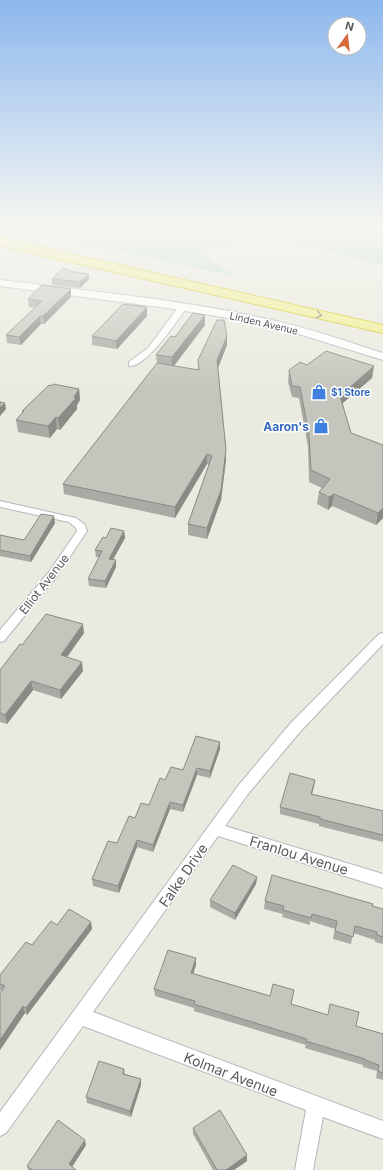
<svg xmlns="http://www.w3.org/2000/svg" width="383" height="1170" viewBox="0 0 383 1170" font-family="Inter,sans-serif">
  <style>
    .green { fill: #bfe0c7 }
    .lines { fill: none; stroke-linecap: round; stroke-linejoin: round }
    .street-casing { stroke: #b6b7bc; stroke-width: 2 }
    .secondary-casing { stroke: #b9bac1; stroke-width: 2 }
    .highway-casing { stroke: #d5c716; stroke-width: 2 }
    .street { fill: #fff; fill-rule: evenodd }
    .secondary { fill: #fff; fill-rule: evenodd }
    .highway { fill: #f1f090; fill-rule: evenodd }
    .wall { fill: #aaa9a3 }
    .shaded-wall { fill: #8b8a84 }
    .building { fill: #c6c5bd; stroke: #8b8a84 }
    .oneway { stroke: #8e8e71 }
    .labels { text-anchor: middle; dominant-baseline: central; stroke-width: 3; stroke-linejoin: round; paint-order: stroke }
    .far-street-label { font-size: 10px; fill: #595a60; stroke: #fff }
    .far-shop-label { font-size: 10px; font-weight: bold; fill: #366cbe; stroke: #fff; text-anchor: start }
    .shop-label { font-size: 12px; font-weight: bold; fill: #366cbe; stroke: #fff; text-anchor: end }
    .street-label { font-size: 12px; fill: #595a60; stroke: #fff }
    .near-street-label { font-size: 14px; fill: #595a60; stroke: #fff }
  </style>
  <rect width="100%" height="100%" fill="#eaeae0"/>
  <path class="green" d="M19,226h364v39l-118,-29 -68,15 38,25 -188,-40z"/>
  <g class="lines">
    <g class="street-casing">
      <path id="street" d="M180,305h3l4,2c-9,13 -42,62 -58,59v-4l19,-14z
        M0,501l76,17 9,7 2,6 -30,45 -53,65 -4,1v-12l49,-58 28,-41 -1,-3 -7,-6 -69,-15z
        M383,633v11l-84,89 -51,61 -23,32 158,48v14l-165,-52 -125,176 290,109v18l-60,-22 -10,53h-18l11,-60 -223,-84 -77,107 -6,3v-24l238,-326 51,-61 90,-91z"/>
    </g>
    <g class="secondary-casing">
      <path id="secondary" d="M0,280c89,11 179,19 267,39 39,8 78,22 116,34v7l-91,-28 -58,-13 -67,-11 -167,-22z"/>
    </g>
    <g class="highway-casing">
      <path id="highway" d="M0,238l383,87v8l-383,-87z"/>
    </g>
    <use href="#street" class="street"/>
    <use href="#secondary" class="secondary"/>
    <use href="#highway" class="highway"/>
  </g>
  <path class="wall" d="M52,279h37l-9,9 -28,-3z
    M71,289v8l-27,27h-3l-20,21 -14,-2 -1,-8 29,-27 -6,-1 -1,-8z
    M147,307v9l-30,33 -25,-4v-9z
    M205,315v10l-31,41 24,4v-10l29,-15 -9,23 8,82v10l-5,40 -14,39 -19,-4v-11l21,-59 -2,-1 -32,54 -111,-24 -1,-10 94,-120 -1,-9 19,-18z
    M307,365l67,1 -2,12 -30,26 9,29 32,85 -7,7 -44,-19 -4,4 -11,-6 2,-12 3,-4 -13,-6 -1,-35 -9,-49 -7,-1 -4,-15 1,-12z
    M79,389l1,11 -3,5v4l-17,21 -3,-1 -7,9 -32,-6 -2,-12 6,-6v-3z
    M55,523l-24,39 -31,-6v-21l24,5z
    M124,531l1,7 -12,22h3v7l-10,21 -17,-2 -1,-7 11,-22h-3l-1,-7 11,-12z
    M84,633l-17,24 16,14 -22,28 -28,-9 -26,34 -7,-2v-52l22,-25z
    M220,742v7l-10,29 -13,-3 -14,37 -13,-3 -17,43 -16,-5 -18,46 -26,-7 -1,-7 43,-61 14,-13 16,-25 18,-10z
    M315,780l-3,14 71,17v31l-64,-16v-2l-39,-10v-7z
    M257,877l-1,7 -21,36 -25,-13v-7z
    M265,901l107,5 11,3v35l-8,-2v-2l-22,-7 -2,11 -18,-5 2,-10 -25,-8v4l-28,-8 1,-3 -19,-5z
    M91,922l1,7 -65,86 -2,-2 -25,37v-57l2,-2 -2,-1v-15l32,-30 25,-20z
    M196,965l-3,9 77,22 23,1 -2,7 65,22 27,8v46l-7,-2 1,-7 -14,-4v-2l-58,-17 1,-3 -112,-34v-3l-39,-12 -1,-7z
    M124,1069l1,5 16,5v6l-10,32 -44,-14 -1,-6z
    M193,1128l54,33 -13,9h-21l-20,-36z
    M86,1145l-14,22 4,3h-48l-1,-4z"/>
  <path class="shaded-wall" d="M89,274v5l-9,9v-6z
    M71,289v8l-27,27 -1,-8z
    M147,307v9l-30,33 -1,-8z
    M205,315v10l-33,43v-11z
    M40,316l1,8 -20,21 -2,-8z
    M227,336v9l-10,25v-10z
    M374,366l-2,12 -34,29 2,-11z
    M79,389l1,11 -3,5v4l-17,21 -2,-12z
    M5,403l1,6 -6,7v-8z
    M56,417l1,12 -7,9 -2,-12z
    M226,450v10l-5,40 -14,39v-11z
    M207,454v10l-32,54v-11z
    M334,494l-2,12 -4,4 1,-13z
    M383,508v10l-7,7 2,-12z
    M54,516l1,7 -24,39 -1,-6z
    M124,531l1,7 -16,28v-7z
    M116,560v7l-10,21 -1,-7z
    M83,624l1,9 -22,31 -1,-9z
    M82,662l1,9 -22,28 -1,-9z
    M31,681l2,9 -26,34 -2,-9z
    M220,742v7l-10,29v-7z
    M197,768v7l-14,37v-7z
    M315,780l-1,7 -4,14 1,-7z
    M170,802v7l-17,43v-7z
    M137,840v7l-18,46 -1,-7z
    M257,877l-1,7 -21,36v-7z
    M91,922l1,7 -65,86 -1,-7z
    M196,958v7l-5,15v-7z
    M23,1006l2,7 -25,37v-10z
    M141,1079v6l-10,32 -1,-6z
    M85,1140l1,5 -16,25 -1,-6z
    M247,1155v6l-13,9h-8z"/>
  <path class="building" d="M63,268l11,4 15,2 -9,8 -28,-3z
    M42,285l29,4 -28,27h-3l-21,21 -13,-2 36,-34 -14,-2z
    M123,304l24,3 -31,34 -24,-5z
    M193,313l12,2 -33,42 -16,-2 15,-19 4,1z
    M217,320h7l3,16 -10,24 9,90 -5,40 -14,38 -19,-4 24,-68 -5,-2 -32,53 -112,-23 94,-121 42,7 -1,-10z
    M326,351l48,15 -34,30 11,37 32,12v63l-5,5 -44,-19 -5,3 -10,-5 11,-13 -19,-9 -2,-35 -9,-48 -8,-1 -3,-16 11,-8 7,3z
    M53,384l26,5 -5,8 2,1 -18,20 -2,-1 -8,9 -32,-6 8,-9h-2l27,-26 3,1z
    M0,402l5,1 -5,5z
    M41,514l13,2 -24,40 -30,-6v-15l24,5z
    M111,528l13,3 -15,28 7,1 -11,21 -17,-2 14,-28 -7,-1 8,-13 3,1z
    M46,614l37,10 -22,31 21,7 -22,28 -29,-9 -26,34 -5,-2v-43l20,-26 2,1z
    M196,736l24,6 -10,29 -13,-3 -14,37 -13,-3 -17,43 -16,-5 -19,46 -26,-7 16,-38 9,2 12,-27 6,2 6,-15 8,2 11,-27 5,2 6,-13 12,3z
    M290,773l25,7 -4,14 56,13 16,4v24l-63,-16v-2l-40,-10z
    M233,865l24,12 -22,36 -25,-13z
    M272,875l101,29 -1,2 11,3v28l-6,-2v-3l-22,-6 -2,11 -18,-6 2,-10 -25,-7 -1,4 -28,-8 1,-4 -19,-5z
    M69,909l22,13 -65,86 -3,-2 -23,34v-47l5,-7 -5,-2v-9l26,-33 6,3 19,-24 6,4z
    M168,950l28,8 -5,15 79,23 3,-12 21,6 -3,14 37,11 2,-11 29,8 -3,14 27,8v39l-5,-2 1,-6 -14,-5v-1l-59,-18 1,-2 -113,-35 1,-3 -41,-12z
    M99,1061l25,8 -1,5 18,5 -11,32 -44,-14z
    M220,1110l27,45 -21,15h-9l-24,-42z
    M58,1120l27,20 -16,24 7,6h-44l-5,-4z"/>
  <defs><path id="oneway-chevron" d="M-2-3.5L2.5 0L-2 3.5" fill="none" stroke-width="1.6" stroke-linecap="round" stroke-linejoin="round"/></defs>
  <use class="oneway" href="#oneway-chevron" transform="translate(319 315) rotate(13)"/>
  <linearGradient id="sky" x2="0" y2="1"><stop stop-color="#8db8ee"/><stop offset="0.58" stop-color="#f6f6f1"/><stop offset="1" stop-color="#f6f6f1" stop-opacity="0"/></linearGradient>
  <rect width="383" height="390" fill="url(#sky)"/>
  <defs>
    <g id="shop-bare" transform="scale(1.2)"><path d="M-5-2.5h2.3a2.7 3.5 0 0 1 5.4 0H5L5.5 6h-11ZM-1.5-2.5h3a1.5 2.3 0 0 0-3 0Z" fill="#3f7fe0" stroke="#fff" stroke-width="2.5" paint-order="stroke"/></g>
  </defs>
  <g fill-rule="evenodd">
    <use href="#shop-bare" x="319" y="392"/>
    <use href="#shop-bare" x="321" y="426"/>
  </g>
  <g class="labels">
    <g class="far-street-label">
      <text transform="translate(264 323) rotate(13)">Linden Avenue</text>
    </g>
    <g class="far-shop-label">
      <text x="331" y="392">$1 Store</text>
    </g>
    <g class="shop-label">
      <text x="309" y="426">Aaron's</text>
    </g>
    <g class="street-label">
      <text transform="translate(44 584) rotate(-52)">Elliot Avenue</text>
    </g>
    <g class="near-street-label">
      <text transform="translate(299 855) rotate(17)">Franlou Avenue</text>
      <text transform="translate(183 875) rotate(-55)">Falke Drive</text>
      <text transform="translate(231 1074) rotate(21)">Kolmar Avenue</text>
    </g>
  </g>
  <g transform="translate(347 36) rotate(15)"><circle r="19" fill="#ffffff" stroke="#bdbdbf"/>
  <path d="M0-3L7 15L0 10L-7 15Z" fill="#d76c3a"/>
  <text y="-6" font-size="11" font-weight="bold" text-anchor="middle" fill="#595a60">N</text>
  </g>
</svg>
